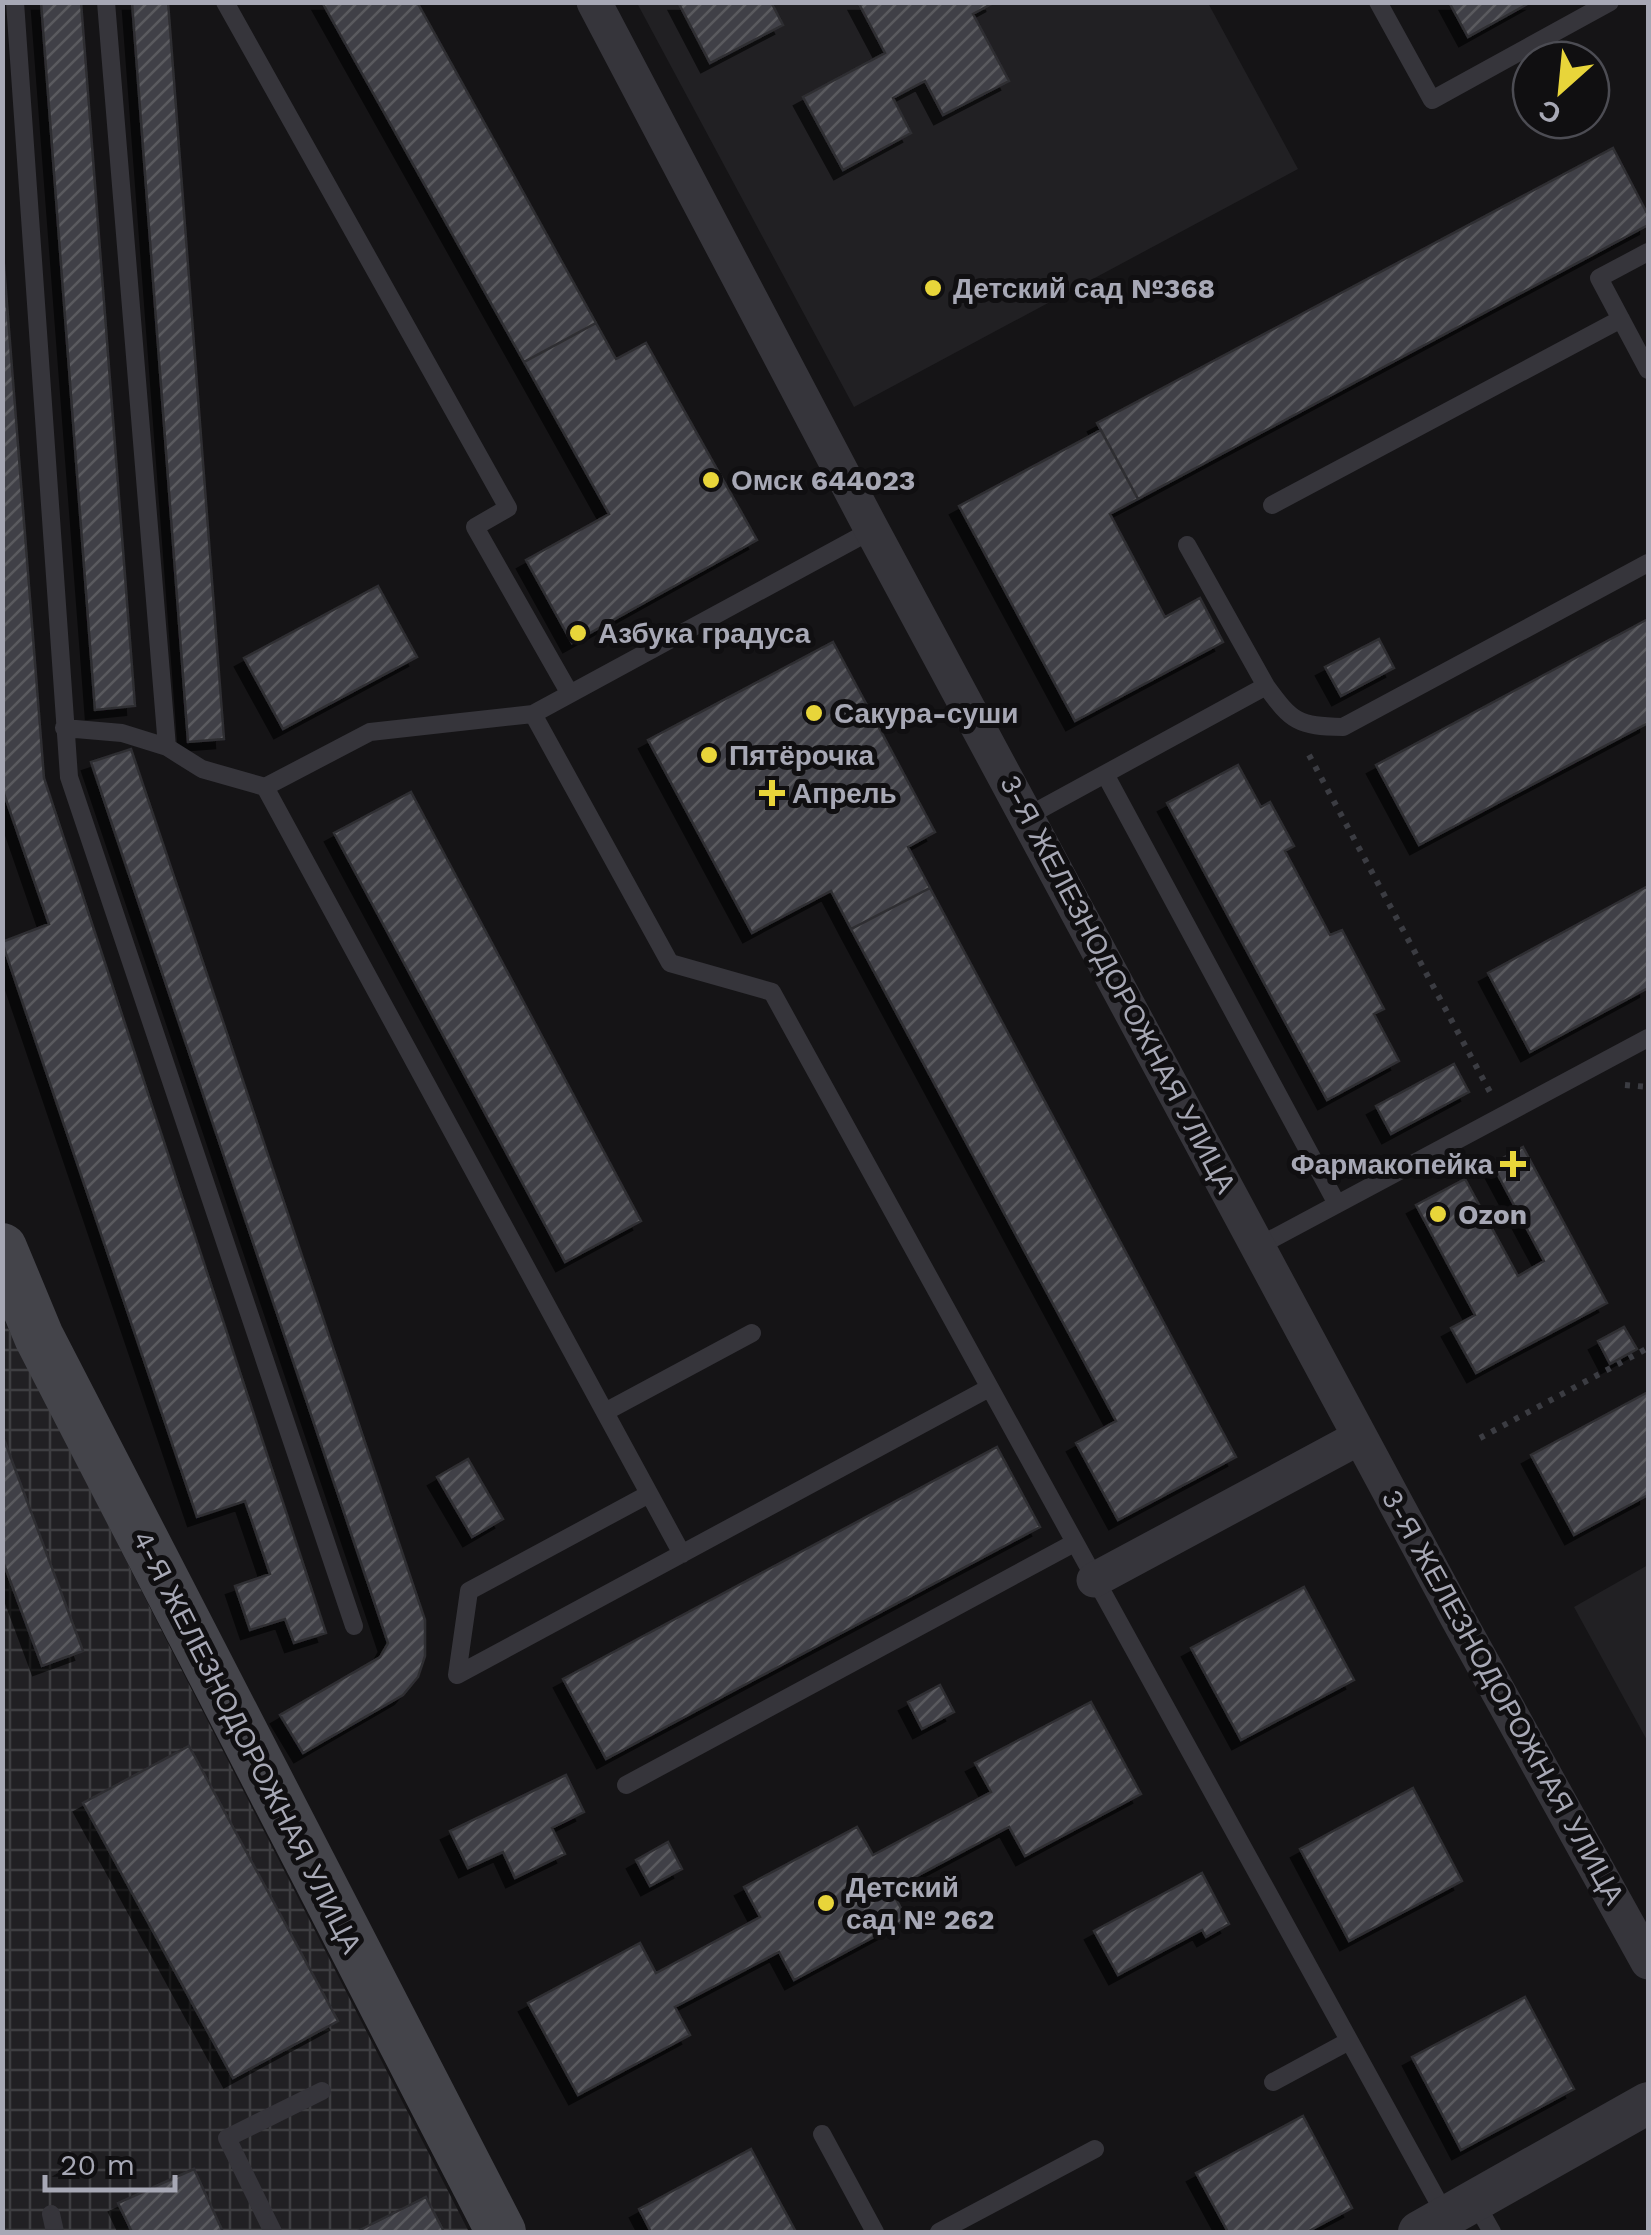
<svg xmlns="http://www.w3.org/2000/svg" width="1651" height="2235" viewBox="0 0 1651 2235" font-family="'Work Sans',sans-serif">
  <style>
    .built { fill: #212023 }
    .industrial { fill: url(#industrial-grid) }
    .building { fill: url(#building-hatch); stroke: #2f2e32; stroke-width: 2.5; filter: url(#shadow) }
    .lines { fill: none; stroke-linecap: round; stroke-linejoin: round }
    .path { stroke: #3b3c42; stroke-width: 6; stroke-dasharray: 5 8; stroke-linecap: butt }
    .service { stroke: #36353b; stroke-width: 18 }
    .minor { stroke: #36353b; stroke-width: 35 }
    .tertiary { stroke: #36353b; stroke-width: 42 }
    .secondary { stroke: #44444a; stroke-width: 50 }
    .poi-dot { fill: #e8d53a; stroke: #100f11; stroke-width: 4 }
    .labels { text-anchor: middle; dominant-baseline: central; stroke-width: 10; stroke-linejoin: round; paint-order: stroke }
    .poi-label { font-size: 28px; font-weight: bold; fill: #a7a8b5; stroke: #100f11; text-anchor: start }
    .street-label { font-size: 28px; fill: #a7a8b5; stroke: #100f11 }
  </style>
  <defs>
    <pattern id="industrial-grid" width="8" height="8" patternUnits="userSpaceOnUse" patternTransform="scale(2.5)"><rect width="8" height="8" fill="#212023"/><path d="M0 4h8M4 0v8" fill="none" stroke="#3e3e41"/></pattern>
    <pattern id="building-hatch" width="6" height="6" patternUnits="userSpaceOnUse" patternTransform="scale(2.5)"><rect width="6" height="6" fill="#414146"/><path d="M-1 1l2-2M0 6l6-6M5 7l2-2" fill="none" stroke="#5a5a5e"/></pattern>
    <filter id="shadow"><feDropShadow dx="-9" dy="9" stdDeviation="0" flood-color="#0009"/></filter>
  </defs>
  <rect width="100%" height="100%" fill="#151416"/>
  <path class="built" d="M637,3h571l90,166 -444,238z
    M1648,1565v177l-74,-135z"/>
  <path class="industrial" d="M2,1316l173,341 294,575h-466z"/>
  <path class="building" d="M41,2h40l54,704 -40,4z
    M132,2h36l56,737 -36,3z
    M322,2h95l179,321 -72,39z
    M678,2h93l12,23 -73,38z
    M858,2h137l-22,12 36,67 -66,34 -18,-34 -32,17 18,35 -68,37 -40,-73 82,-44z
    M1449,2h82l-63,35z
    M1613,148l35,67v10l-510,274 -41,-76z
    M2,240l42,538 282,855 -32,10 -9,-24 -35,11 -15,-44 35,-12 -25,-73 -48,16 -195,-575 47,-18 -47,-136z
    M596,323l20,36 30,-16 111,197 -185,103 -46,-83 83,-46 -85,-152z
    M1101,430l37,69 -28,15 55,103 35,-19 23,44 -148,79 -116,-215z
    M378,586l39,71 -134,72 -39,-71z
    M1648,619v104l-229,122 -43,-80z
    M1379,639l15,29 -53,28 -16,-29z
    M833,642l102,190 -27,15 22,41 -79,41 -20,-38 -79,42 -104,-193z
    M131,749l294,871v36l-7,21 -15,18 -100,58 -23,-38 100,-58 8,-14 -297,-881z
    M1238,765l23,42 9,-5 24,44 -9,5 45,84 12,-5 42,79 -10,5 25,47 -72,39 -160,-297z
    M411,792l230,429 -76,41 -231,-429z
    M1648,886v102l-118,64 -42,-79z
    M930,888l306,569 -118,63 -42,-77 40,-22 -265,-492z
    M1454,1064l15,28 -78,42 -15,-28z
    M1523,1147l84,156 -131,70 -25,-45 24,-13 -59,-110 49,-26 53,97 26,-15 -52,-97z
    M1624,1327l13,22 -27,15 -12,-23z
    M1648,1392v103l-74,40 -43,-80z
    M2,1434l81,217 -41,15 -40,-107z
    M997,1447l43,80 -434,232 -43,-80z
    M468,1459l35,60 -31,18 -35,-60z
    M1304,1587l50,93 -113,60 -50,-92z
    M940,1685l14,27 -32,17 -14,-27z
    M1091,1702l50,92 -116,62 -16,-29 -118,63 16,29 -113,61 -15,-28 -104,55 15,28 -112,60 -50,-92 112,-60 16,30 104,-56 -16,-30 113,-60 16,28 118,-63 -16,-29z
    M189,1746l149,275 -105,57 -150,-275z
    M566,1775l18,37 -32,16 13,26 -50,24 -12,-26 -35,16 -18,-37z
    M1413,1788l49,93 -113,60 -49,-92z
    M668,1842l14,27 -32,17 -14,-26z
    M1202,1873l27,51 -23,13 -4,-7 -84,45 -24,-44z
    M1525,1997l49,92 -113,61 -49,-93z
    M1303,2116l49,92 -45,24h-79l-32,-59z
    M751,2149l45,83h-145l-12,-23z
    M194,2169l29,63h-91l-14,-29z
    M426,2197l18,35h-88z"/>
  <g class="lines">
    <path class="path" d="M1309,755l181,337
      M1625,1085l23,2
      M1480,1438l168,-90"/>
    <path class="service" d="M15,2l54,775 285,849
      M106,2l61,745 35,22 63,18 105,-55 163,-18 339,-184
      M225,2l283,506 -33,19 95,167
      M1378,2l54,98 178,-98
      M1648,252l-49,26 49,92
      M1272,505l349,-186
      M1266,686c26,36 32,40 77,41l305,-164
      M533,714l137,249 102,29 675,1226
      M64,728l58,5 45,14
      M1105,774l232,430
      M265,787l417,767
      M1028,816l238,-130 -79,-141
      M1259,1246l389,-208
      M605,1412l147,-79
      M457,1675l532,-287
      M457,1675l12,-84 180,-97
      M626,1785l448,-242
      M1273,2082l76,-41
      M822,2134l53,98
      M1475,2202l17,30
      M51,2214l4,18
      M273,2232l-46,-94 95,-47
      M939,2232l156,-83"/>
    <path class="minor" d="M594,2l278,528 585,1087 191,345
      M1094,1580l266,-143"/>
    <path class="tertiary" d="M1419,2232l229,-129"/>
    <path class="secondary" d="M2,1248l37,89 462,895"/>
  </g>
  <g class="poi-dot">
    <circle cx="933" cy="288" r="10"/>
    <circle cx="711" cy="480" r="10"/>
    <circle cx="578" cy="633" r="10"/>
    <circle cx="814" cy="713" r="10"/>
    <circle cx="709" cy="755" r="10"/>
    <path d="M767 778h10v10h10v10h-10v10h-10v-10h-10v-10h10z"/>
    <path d="M1508 1149h10v10h10v10h-10v10h-10v-10h-10v-10h10z"/>
    <circle cx="1438" cy="1214" r="10"/>
    <circle cx="826" cy="1903" r="10"/>
  </g>
  <g class="labels">
    <g class="poi-label">
      <text x="953" y="288">Детский сад №368</text>
      <text x="731" y="480">Омск 644023</text>
      <text x="598" y="633">Азбука градуса</text>
      <text x="834" y="713">Сакура-суши</text>
      <text x="729" y="755">Пятёрочка</text>
      <text x="792" y="793">Апрель</text>
      <text x="1493" y="1164" text-anchor="end">Фармакопейка</text>
      <text x="1458" y="1214">Ozon</text>
      <text x="846" y="1887">Детский<tspan x="846" dy="32">сад № 262</tspan></text>
    </g>
    <g class="street-label">
      <text transform="translate(1118 984) rotate(62)">3-Я ЖЕЛЕЗНОДОРОЖНАЯ УЛИЦА</text>
      <text transform="translate(1503 1697) rotate(61)">3-Я ЖЕЛЕЗНОДОРОЖНАЯ УЛИЦА</text>
      <text transform="translate(247 1742) rotate(63)">4-Я ЖЕЛЕЗНОДОРОЖНАЯ УЛИЦА</text>
    </g>
  </g>
  <rect width="1651" height="2235" fill="none" stroke="#a7a8b5" stroke-width="10"/>
  <g transform="translate(1561 90) rotate(207)"><circle r="48" fill="#100f11" stroke="#4c4c53" stroke-width="2.5"/>
  <path d="M0-8L18 38L0 25L-18 38Z" fill="#e8d53a"/>
  <text y="-15" font-size="28" font-weight="bold" text-anchor="middle" fill="#a7a8b5">С</text>
  </g>
  <path d="M45 2175v15h130v-15" fill="none" stroke="#a7a8b5" stroke-width="5"/>
  <text x="60" y="2175" font-size="30" fill="#a7a8b5" stroke="#100f11" stroke-width="8" paint-order="stroke">20 m</text>
</svg>
